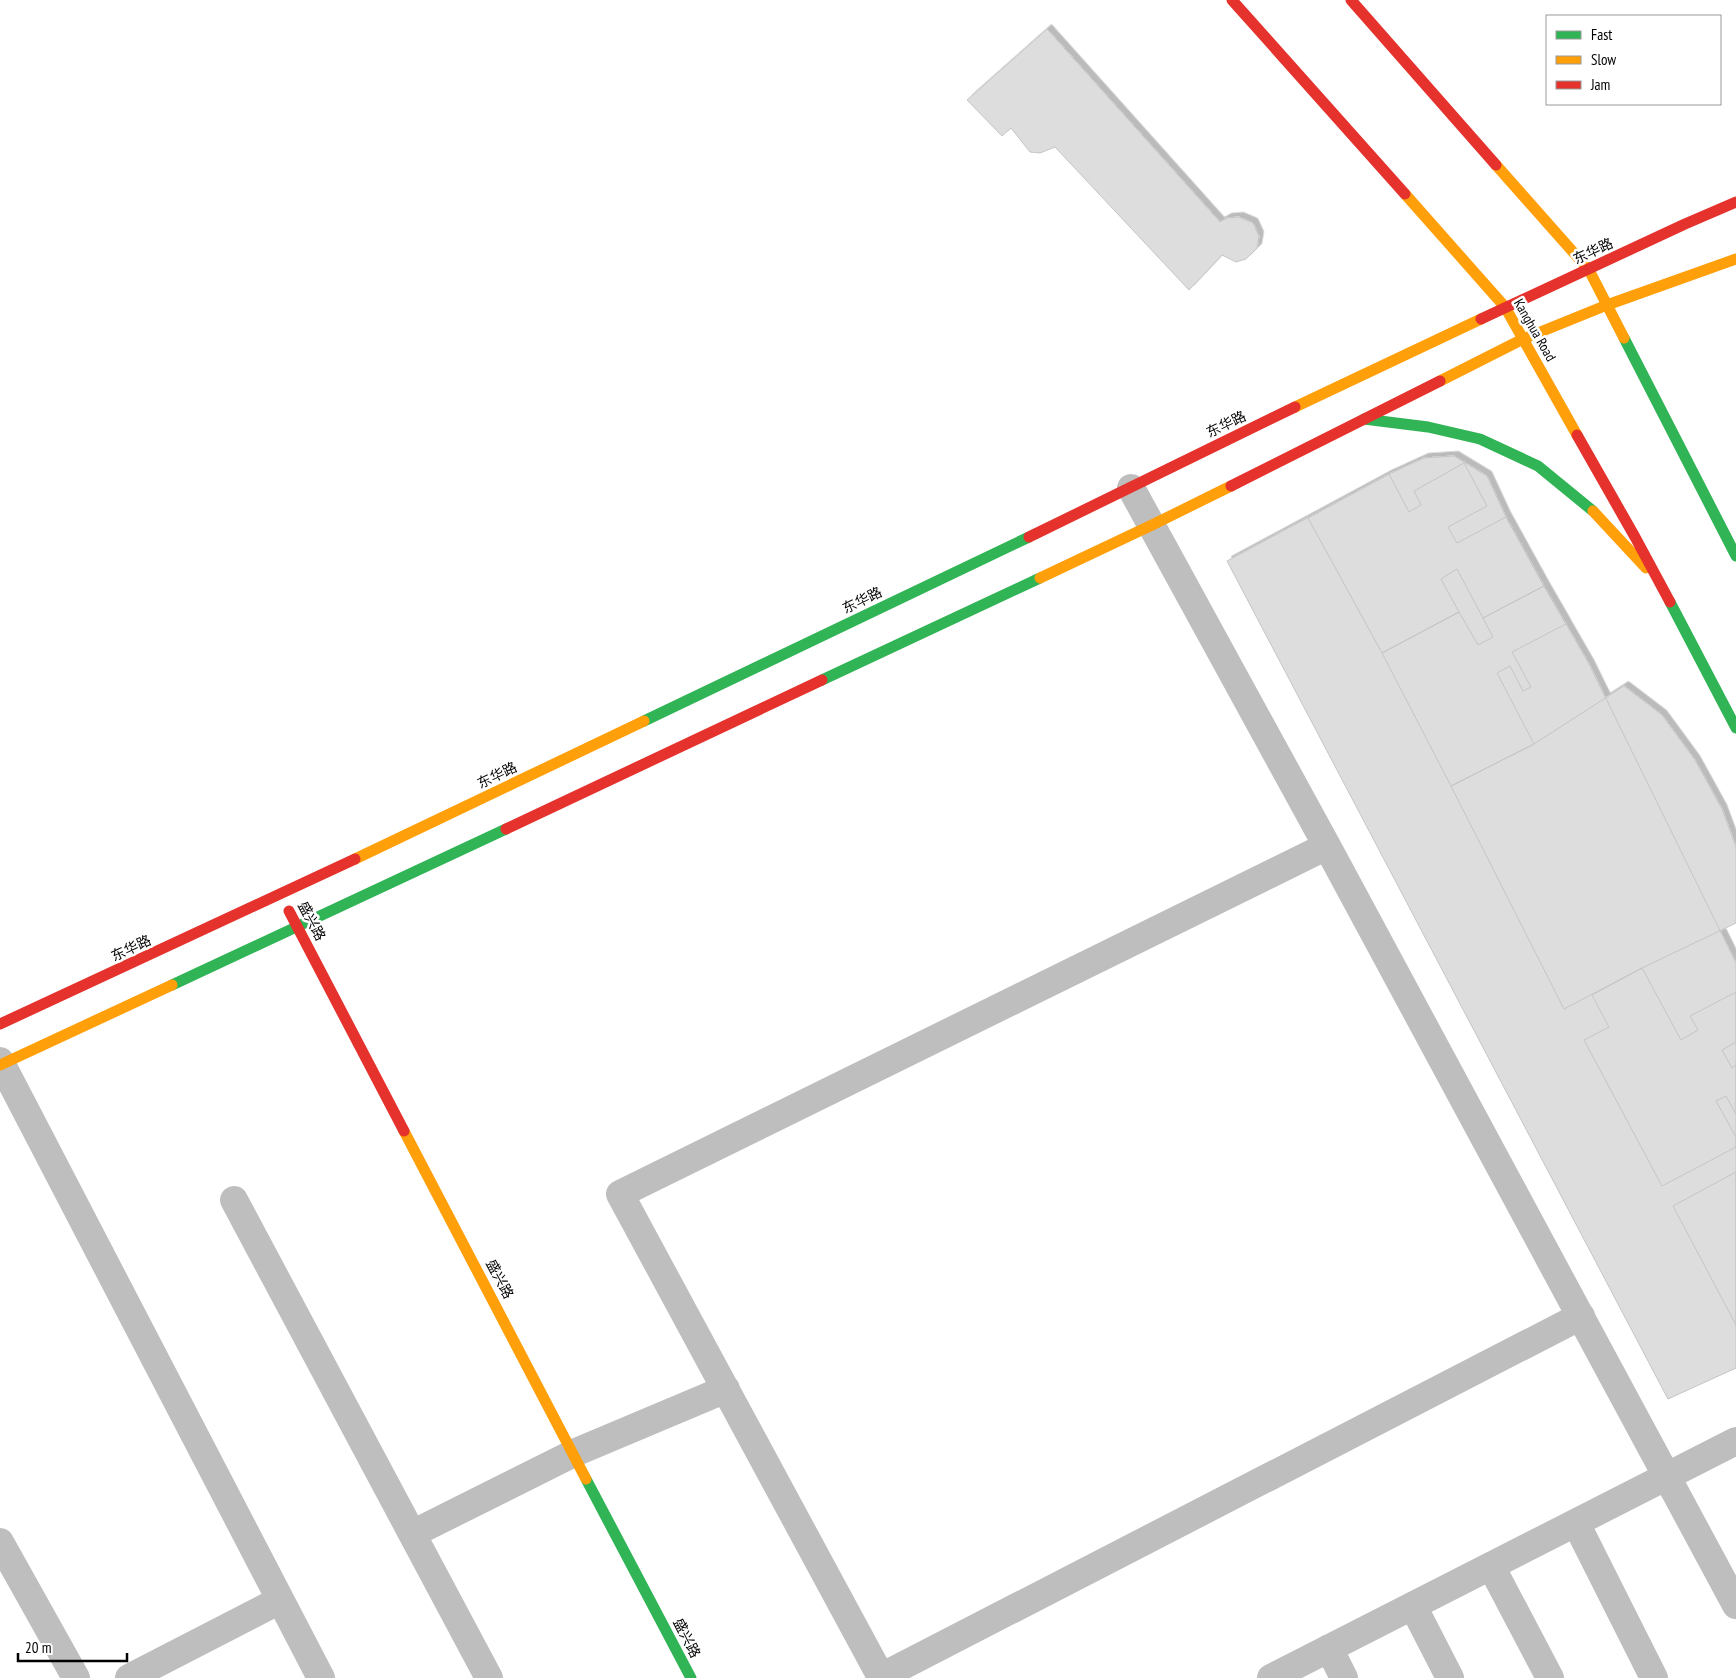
<svg xmlns="http://www.w3.org/2000/svg" width="1736" height="1678" viewBox="0 0 1736 1678" font-family="'PT Sans Narrow','Noto Sans SC',sans-serif">
  <style>
    .building { fill: #ddd; stroke: #c5c5c5; filter: url(#shadow) }
    .lines { fill: none; stroke-linecap: round; stroke-linejoin: round }
    .street { stroke: #bebebe; stroke-width: 28 }
    .fast { stroke: #30b455; stroke-width: 11 }
    .slow { stroke: #ff9f0a; stroke-width: 11 }
    .jam { stroke: #e5322d; stroke-width: 11 }
    .labels { text-anchor: middle; dominant-baseline: central; stroke-width: 5; stroke-linejoin: round; paint-order: stroke }
    .street-label { font-size: 14px; fill: #000; stroke: #fff }
  </style>
  <defs>
    <filter id="shadow"><feDropShadow dx="4.5" dy="-4.5" stdDeviation="0" flood-color="#0004"/></filter>
  </defs>
  <rect width="100%" height="100%" fill="#fff"/>
  <path class="building" d="M1047,29l173,193 7,-4 12,-1 14,6 6,13 -2,12 -11,11 -10,3 -14,-7 -33,35 -134,-143 -15,6 -10,-1 -19,-24 -9,8 -35,-36z
    M1454,456l33,20 19,41 38,69 45,78 147,299v405l-68,31 -441,-838 162,-87 35,-16z
    M1464,463l23,43 -39,21 9,16 49,-26 38,69 -61,32 -26,-49 -16,10 18,33 -77,41 -74,-135 81,-44 20,38 12,-7 -7,-14z
    M1544,586l22,38 -54,28 19,35 -8,4 -13,-25 -13,7 37,71 -83,42 -69,-133 77,-41 19,33 15,-8 -10,-19z
    M1624,686l38,29 33,45 27,49 14,38v76l-94,45 -78,41 -113,-223 83,-42z
    M1642,968l39,72 17,-10 -8,-14 46,-24v50l-14,8 10,18 4,-3v49l-10,-18 -10,5 20,36v10l-74,39 -78,-146 25,-13 -17,-32z
    M1736,1172v153l-63,-119z"/>
  <g class="lines">
    <path class="street" d="M1131,488l196,358 409,759
      M1327,846l-707,348 261,483 700,-361
      M0,1061l321,617
      M234,1200l255,478
      M1576,1523l78,155
      M412,1534l162,-81 152,-64
      M0,1542l76,136
      M1491,1566l59,112
      M1413,1606l37,72
      M1329,1648l15,30
      M129,1678l151,-78
      M1271,1678l465,-237"/>
    <path class="fast" d="M1624,338l112,218
      M1364,419l64,8 52,12 58,27 55,45
      M1670,602l66,126
      M822,680l218,-102
      M644,721l385,-184
      M172,985l334,-156
      M586,1479l105,199"/>
    <path class="slow" d="M1496,165l93,105 35,68
      M1405,194l100,113 72,128
      M1440,381l83,-42 84,-34 129,-46
      M1295,407l186,-88
      M1593,511l53,57
      M1040,578l112,-53 79,-39
      M355,859l289,-138
      M0,1065l172,-80
      M404,1131l182,348"/>
    <path class="jam" d="M1232,0l173,194
      M1351,0l145,165
      M1481,319l204,-95 51,-22
      M1577,435l58,102 35,65
      M1231,486l209,-105
      M1029,537l266,-130
      M506,829l316,-149
      M289,911l115,220
      M0,1024l355,-165"/>
  </g>
  <g class="labels">
    <g class="street-label">
      <text transform="translate(1593 251) rotate(-25)">东华路</text>
      <text transform="translate(1535 330) rotate(60)">Kanghua Road</text>
      <text transform="translate(1226 424) rotate(-26)">东华路</text>
      <text transform="translate(862 600) rotate(-26)">东华路</text>
      <text transform="translate(497 775) rotate(-26)">东华路</text>
      <text transform="translate(312 921) rotate(62)">盛兴路</text>
      <text transform="translate(131 948) rotate(-25)">东华路</text>
      <text transform="translate(500 1279) rotate(62)">盛兴路</text>
      <text transform="translate(687 1638) rotate(63)">盛兴路</text>
    </g>
  </g>
  <rect x="1546" y="15" width="175" height="90" fill="#ffffff" stroke="#999999"/>
  <rect x="1556" y="31" width="25" height="8" fill="#30b455" stroke="#999999"/>
  <text x="1591" y="40" font-size="15" fill="#000000">Fast</text>
  <rect x="1556" y="56" width="25" height="8" fill="#ff9f0a" stroke="#999999"/>
  <text x="1591" y="65" font-size="15" fill="#000000">Slow</text>
  <rect x="1556" y="81" width="25" height="8" fill="#e5322d" stroke="#999999"/>
  <text x="1591" y="90" font-size="15" fill="#000000">Jam</text>
  <path d="M18 1653v8h109v-8" fill="none" stroke="#000000" stroke-width="2.5"/>
  <text x="25" y="1653" font-size="15" fill="#000000" stroke="#ffffff" stroke-width="4" paint-order="stroke">20 m</text>
</svg>
